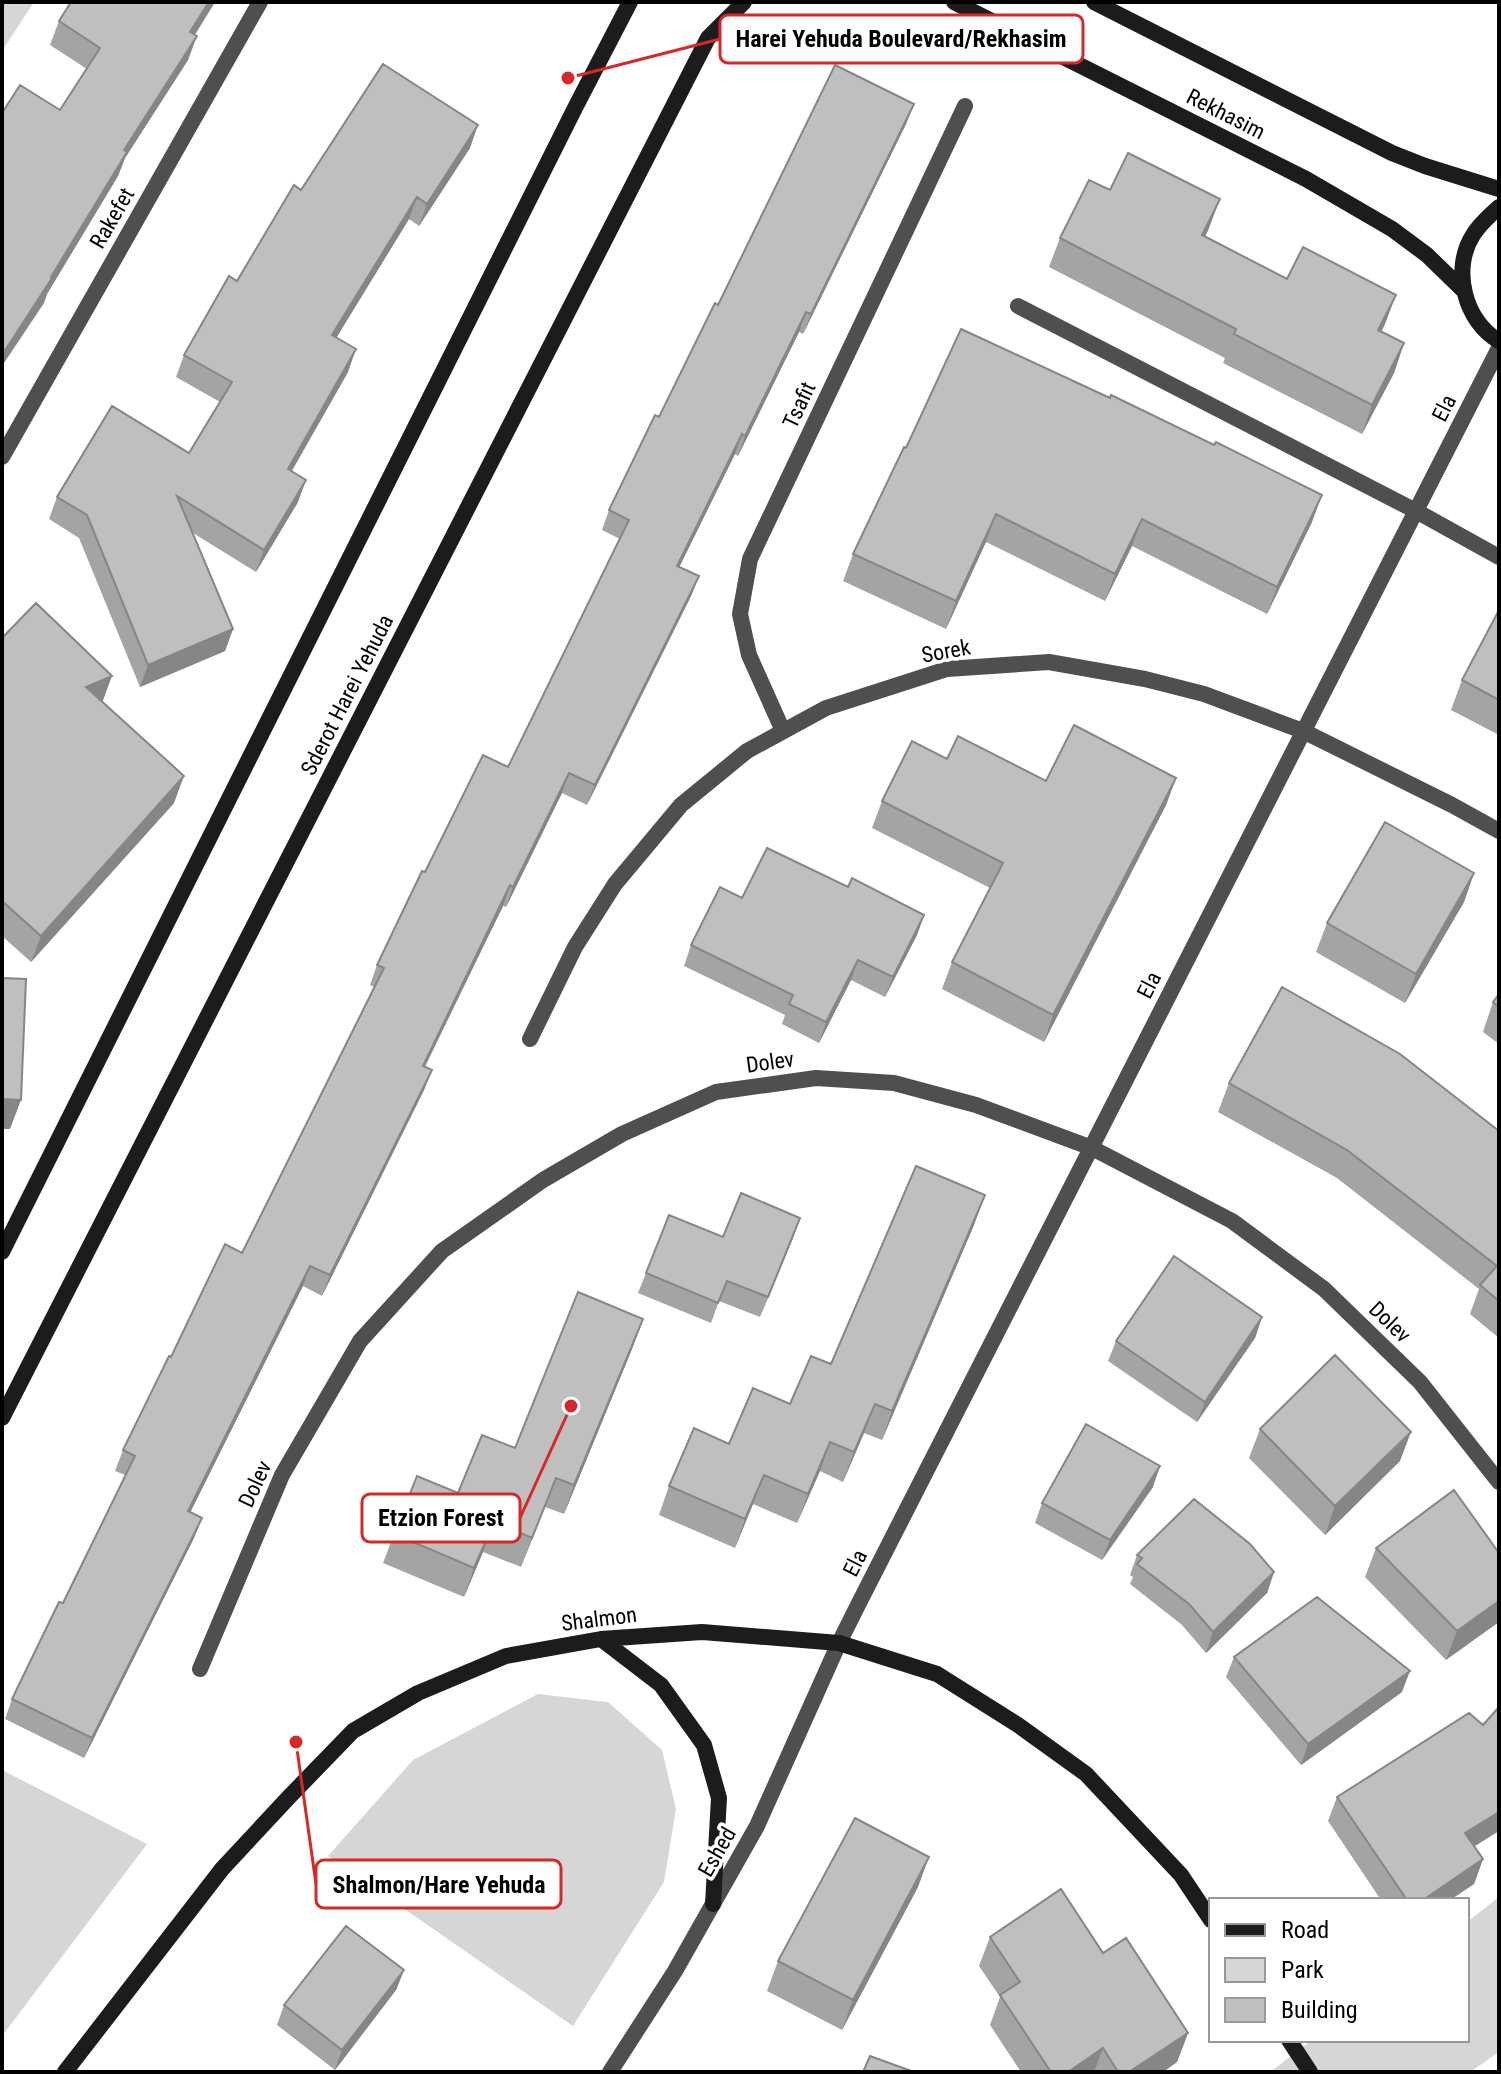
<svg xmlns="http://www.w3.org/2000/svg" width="1501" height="2074" viewBox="0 0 1501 2074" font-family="'Roboto Condensed',sans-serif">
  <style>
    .green { fill: #d6d6d6 }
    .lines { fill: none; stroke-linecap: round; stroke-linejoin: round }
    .lane { stroke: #4f4f4f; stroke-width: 16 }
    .street { stroke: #4f4f4f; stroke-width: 16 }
    .secondary { stroke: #1c1c1c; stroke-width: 16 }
    .wall { fill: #a4a4a4 }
    .shaded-wall { fill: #868686 }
    .building { fill: #bfbfbf; stroke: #868686; stroke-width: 2 }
    .labels { text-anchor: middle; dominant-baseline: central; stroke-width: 7; stroke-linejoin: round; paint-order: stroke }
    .street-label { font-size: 22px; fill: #000; stroke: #fff }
    .leader { fill: none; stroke: #d62828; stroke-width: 3 }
    .callout-dot { fill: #d62828; stroke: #fff; stroke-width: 3 }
    .callout { fill: #fff; stroke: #d62828; stroke-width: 3 }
    .callout-label { font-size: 24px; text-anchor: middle; font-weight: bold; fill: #000 }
  </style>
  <rect width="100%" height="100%" fill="#fff"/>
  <path class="green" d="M2,2h32l-32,49z
    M538,1694l70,8 54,48 14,59 -12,73 -91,144 -245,-170 85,-96z
    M2,1770l145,74 -145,192z
    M1499,1897v155l-29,20h-200l42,-32h155v-118z"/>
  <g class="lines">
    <path class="lane" d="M1018,306l398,205 83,46"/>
    <path class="street" d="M2,457l258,-455
      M783,731l-34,-76 -9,-41 10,-55 215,-453
      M530,1039l45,-92 40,-63 66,-79 66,-54 79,-43 121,-39 102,-7 96,17 59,15 99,37 149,74 47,26
      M200,1669l82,-194 78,-134 82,-90 101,-71 79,-46 94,-42 100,-14 78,5 82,22 116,43 140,73 92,68 96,93 79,100
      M610,2072l65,-101 82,-145 82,-183 20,-40 640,-1255"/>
    <path class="secondary" d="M954,2l352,177 86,50 35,26 36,35
      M1094,2l298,151 33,13 74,23
      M1499,207c-9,8 -20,18 -26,28 -22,34 -8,87 26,106
      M2,1252l574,-1146 54,-104
      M2,1418l706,-1380 36,-36
      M601,1639l60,46 43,60 15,53 -6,106
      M1289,2040l21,32
      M65,2072l157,-203 67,-72 64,-66 65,-38 88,-37 95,-17 101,-7 137,11 98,31 81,51 68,49 95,101 30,45"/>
  </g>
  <path class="wall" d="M71,2h144l-20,33 -7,25 -63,98 -7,18 -71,118 -3,9 43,-234 -37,-24 9,-24z
    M914,104l-8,20 -103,210 -4,-2 -61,124 -3,-2 -56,113 20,9 -8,20 -104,209 -25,-12 -56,114 -3,-1 -78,161 7,3 -8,20 -102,206 -19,-10 -113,226 12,6 -8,20 -110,220 -79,-39 7,-20 51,-96 62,-128 -10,-4 8,-21 48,-93 71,-104 132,-266 -4,-2 7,-20 48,-93 83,-105 112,-228 -18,-9 7,-20 109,-205z
    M470,148l-51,78 -10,-7 -73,119 12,34 -56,99 6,31 -42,70 -63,-39 40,96 -8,22 -85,36 -61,-149 -30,-19 8,-22 132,-44 31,-51 -44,-25 8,-22 117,-165z
    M1110,190l99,38 -4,9 82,42 98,45 -4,8 23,11 -10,30 -32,61 -139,-71 2,-5 -176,-91 11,-29z
    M904,447l408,75 -45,92 -135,-68 -27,55 -119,-59 -40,87 -103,-48 10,-27z
    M1499,610v125l-48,-25 11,-30z
    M2,638l101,64 71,101 -143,159 -29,-26z
    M947,759l99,22 130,-3 -10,27 -122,237 -102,-53 10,-27 38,-74 -118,-60 10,-27z
    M1474,873l-10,29 -59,101 -89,-51 11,-29z
    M848,887l76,28 -7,20 -32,62 -34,-17 -32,63 -37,-19 3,-9 -101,-49 7,-21 51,-47z
    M1499,994v50l-16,-12 10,-30z
    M1229,1083l270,48v207l-29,-24 9,-25 -142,-111 -119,-66z
    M974,1225l-92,215 -18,-7 -21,49 -23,-11 -23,52 -44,-19 -18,44 -76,-33 10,-29 60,-42 61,-40z
    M723,1237l70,1 -33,79 -41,-16 -8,22 -73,-30 8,-20z
    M1262,1317l-7,21 -58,84 -89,-61 8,-20z
    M643,1319l-11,30 -68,165 -19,-7 -24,60 -38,-15 -19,45 -81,-34 11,-29 64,-41 57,-45z
    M1260,1429l140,32 -75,74 -76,-77z
    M1153,1487l-51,73 -67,-37 7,-20z
    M1376,1548l123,5 -53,107 -81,-83z
    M1137,1555l137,17 -7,21 -61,60 -24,-28 -52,-41 3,-7 -3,-2z
    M1234,1657l168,35 -101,73 -75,-88z
    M1483,1725l-9,122 9,12 -9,25 -24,16h-69l-53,-79 9,-24z
    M918,1887l-76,143 -75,-39 11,-30z
    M990,1937l113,16 85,80 -11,29 -14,10h-142l-31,-47 10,-28 -21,-31z
    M404,1970l-8,20 -61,80 -58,-45 7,-20z"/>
  <path class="shaded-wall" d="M209,2h6l-34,54 9,-24z
    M197,36l-9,24 -63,98 -7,18 -71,118 -3,9 -42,63v-11l49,-78 73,-127z
    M914,104l-8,20 -103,210 8,-20z
    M478,125l-8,23 -51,78 8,-22z
    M417,197l-8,22 -85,139 8,-23z
    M1220,199l-11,29 -17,36 10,-29z
    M1396,295l-11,29 -17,35 10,-29z
    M806,312l-7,20 -61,124 7,-20z
    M1404,343l-10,30 -32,61 10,-29z
    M356,349l-8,23 -68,119 8,-22z
    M742,434l-7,20 -65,132 7,-20z
    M306,480l-8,22 -42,70 8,-22z
    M1322,495l-10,27 -45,92 10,-27z
    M996,514l-10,28 -40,87 10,-28z
    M1142,519l-10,27 -27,55 10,-27z
    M699,576l-8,20 -104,209 8,-20z
    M233,629l-8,22 -85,36 8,-22z
    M112,676l-10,27 -16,-16z
    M569,773l-7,20 -56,114 7,-20z
    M184,776l-10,27 -143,159 10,-26z
    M1176,778l-10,27 -122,237 9,-27z
    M1474,873l-10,29 -59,101 11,-29z
    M510,885l-7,21 -88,180 8,-20z
    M924,915l-7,20 -32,62 8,-20z
    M858,960l-7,20 -32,63 7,-21z
    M432,1070l-8,20 -102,206 8,-21z
    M2,1099l19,1 -11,29h-8z
    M985,1195l-11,30 -92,215 10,-29z
    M800,1218l-7,20 -33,79 8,-20z
    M310,1266l-7,20 -122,245 7,-20z
    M1262,1317l-7,21 -58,84 8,-20z
    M643,1319l-11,30 -68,165 10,-29z
    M875,1404l-11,29 -21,49 11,-30z
    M1411,1432l-11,29 -75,74 10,-29z
    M830,1442l-10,29 -23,52 11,-29z
    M1160,1466l-7,21 -51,73 8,-20z
    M764,1475l-11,29 -18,44 10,-29z
    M556,1478l-11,29 -24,60 11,-29z
    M202,1518l-8,20 -110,220 8,-20z
    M494,1522l-11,30 -19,45 10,-29z
    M1274,1572l-7,21 -61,60 7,-21z
    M1499,1601v21l-53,38 11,-29z
    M1410,1671l-8,21 -101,73 7,-21z
    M1499,1812v19l-43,27 9,-25z
    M929,1857l-11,30 -76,143 11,-30z
    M1483,1859l-9,25 -24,16h-27z
    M404,1970l-8,20 -61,80 7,-20z
    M1188,2033l-11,29 -14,10h-34z
    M1103,2048l-9,24h-26z"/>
  <path class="building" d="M71,2h138l-19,30 7,4 -73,114 3,2 -76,125 1,1 -50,77v-242l18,-28 40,25 40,-62 -41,-27z
    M383,64l95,61 -51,79 -10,-7 -85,138 24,14 -68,120 18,11 -42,70 -87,-54 56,133 -85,36 -61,-150 -30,-18 55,-91 77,47 43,-71 -48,-27 45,-79 8,5 57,-96 7,5z
    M835,65l79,39 -103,210 -5,-2 -61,124 -3,-2 -65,132 22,10 -104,209 -26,-12 -56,114 -3,-2 -87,181 9,4 -102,205 -20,-9 -122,245 14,7 -110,220 -80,-39 47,-97 4,1 72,-147 -12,-6 46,-94 2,1 54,-113 17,9 142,-285 -7,-3 45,-94 3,1 58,-117 25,12 121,-247 -20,-10 46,-95 4,2 56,-114 3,2z
    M1128,153l92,46 -18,36 85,44 16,-32 93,48 -18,35 26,13 -32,62 -138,-71 2,-5 -176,-91 29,-58 21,10z
    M961,329l149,69 1,-3 103,50 2,-3 106,53 -45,92 -135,-68 -27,55 -119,-60 -40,87 -103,-47 51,-107 2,1z
    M36,603l76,73 -26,11 98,89 -143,160 -39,-35v-263z
    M1499,610v90l-37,-20z
    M1074,725l102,53 -123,237 -101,-53 51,-99 -121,-62 30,-60 35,18 11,-23 88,45z
    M1385,822l89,51 -58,101 -89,-51z
    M767,848l81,39 4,-9 72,37 -31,62 -35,-17 -32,62 -37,-18 4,-9 -102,-50 29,-58 22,11z
    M2,978l24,1 -5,121 -19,-1z
    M1282,987l118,67 99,77v170l-19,-16 17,-19 -150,-116 -118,-67z
    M1499,994v13l-6,-5z
    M916,1166l69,29 -93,216 -17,-7 -21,48 -24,-10 -22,52 -44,-19 -19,44 -76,-33 25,-58 35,16 24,-56 37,16 21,-48 20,8z
    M741,1193l59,25 -32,79 -41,-16 -9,22 -72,-30 23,-58 54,22z
    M1174,1256l88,61 -57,85 -89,-61z
    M578,1292l65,27 -69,166 -18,-7 -24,60 -38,-16 -20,46 -80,-34 23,-58 41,17 24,-58 33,13z
    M1335,1355l76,77 -76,74 -75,-77z
    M1086,1424l74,42 -50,74 -68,-37z
    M1454,1490l45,63v48l-42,30 -81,-83z
    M1194,1499l56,45 24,28 -61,60 -24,-28 -52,-40 5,-6 -5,-3z
    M1317,1597l93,74 -102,73 -74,-87z
    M1499,1707v105l-34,21 18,26 -60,41h-16l-70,-103 132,-84 14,12z
    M855,1818l74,39 -76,143 -75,-39z
    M1061,1889l42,64 23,-15 62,95 -59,39h-11l-15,-24 -35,24h-17l-51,-77 20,-13 -30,-45z
    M346,1926l58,44 -62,80 -58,-45z
    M870,2056l44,16h-51z"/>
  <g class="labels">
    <g class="street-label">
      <text transform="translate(1226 114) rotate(27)">Rekhasim</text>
      <text transform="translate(112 218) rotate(-60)">Rakefet</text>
      <text transform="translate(799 405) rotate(-65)">Tsafit</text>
      <text transform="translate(1444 408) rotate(-63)">Ela</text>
      <text transform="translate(946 651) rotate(-10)">Sorek</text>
      <text transform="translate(347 695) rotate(-63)">Sderot Harei Yehuda</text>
      <text transform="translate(1149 985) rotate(-63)">Ela</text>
      <text transform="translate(770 1062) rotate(-8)">Dolev</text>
      <text transform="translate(1390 1322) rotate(44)">Dolev</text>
      <text transform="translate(255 1484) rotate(-65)">Dolev</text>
      <text transform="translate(855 1563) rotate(-63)">Ela</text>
      <text transform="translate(599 1619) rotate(-7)">Shalmon</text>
      <text transform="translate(717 1852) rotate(-60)">Eshed</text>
    </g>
  </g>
  <path class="leader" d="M568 78L720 39M571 1406L520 1518M296 1742L316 1884"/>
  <g class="callout-dot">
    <circle cx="568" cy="78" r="8"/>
    <circle cx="571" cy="1406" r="8"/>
    <circle cx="296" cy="1742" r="8"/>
  </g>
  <g class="callout">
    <rect x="720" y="15" width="363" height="48" rx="8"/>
    <rect x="362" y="1494" width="158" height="48" rx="8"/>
    <rect x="316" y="1860" width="245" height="48" rx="8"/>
  </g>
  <g class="callout-label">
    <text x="901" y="47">Harei Yehuda Boulevard/Rekhasim</text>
    <text x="441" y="1526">Etzion Forest</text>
    <text x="439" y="1893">Shalmon/Hare Yehuda</text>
  </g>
  <rect width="1501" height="2074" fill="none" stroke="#000000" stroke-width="8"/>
  <rect x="1209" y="1898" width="260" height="144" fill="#ffffff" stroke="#999999" stroke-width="2"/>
  <rect x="1225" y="1924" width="40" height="12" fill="#1c1c1c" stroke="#999999" stroke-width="2"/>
  <text x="1281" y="1938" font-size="24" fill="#000000">Road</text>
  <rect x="1225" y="1958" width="40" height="24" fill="#d6d6d6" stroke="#999999" stroke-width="2"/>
  <text x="1281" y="1978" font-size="24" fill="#000000">Park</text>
  <rect x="1225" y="1998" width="40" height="24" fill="#bfbfbf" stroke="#999999" stroke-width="2"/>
  <text x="1281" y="2018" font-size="24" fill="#000000">Building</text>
</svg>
